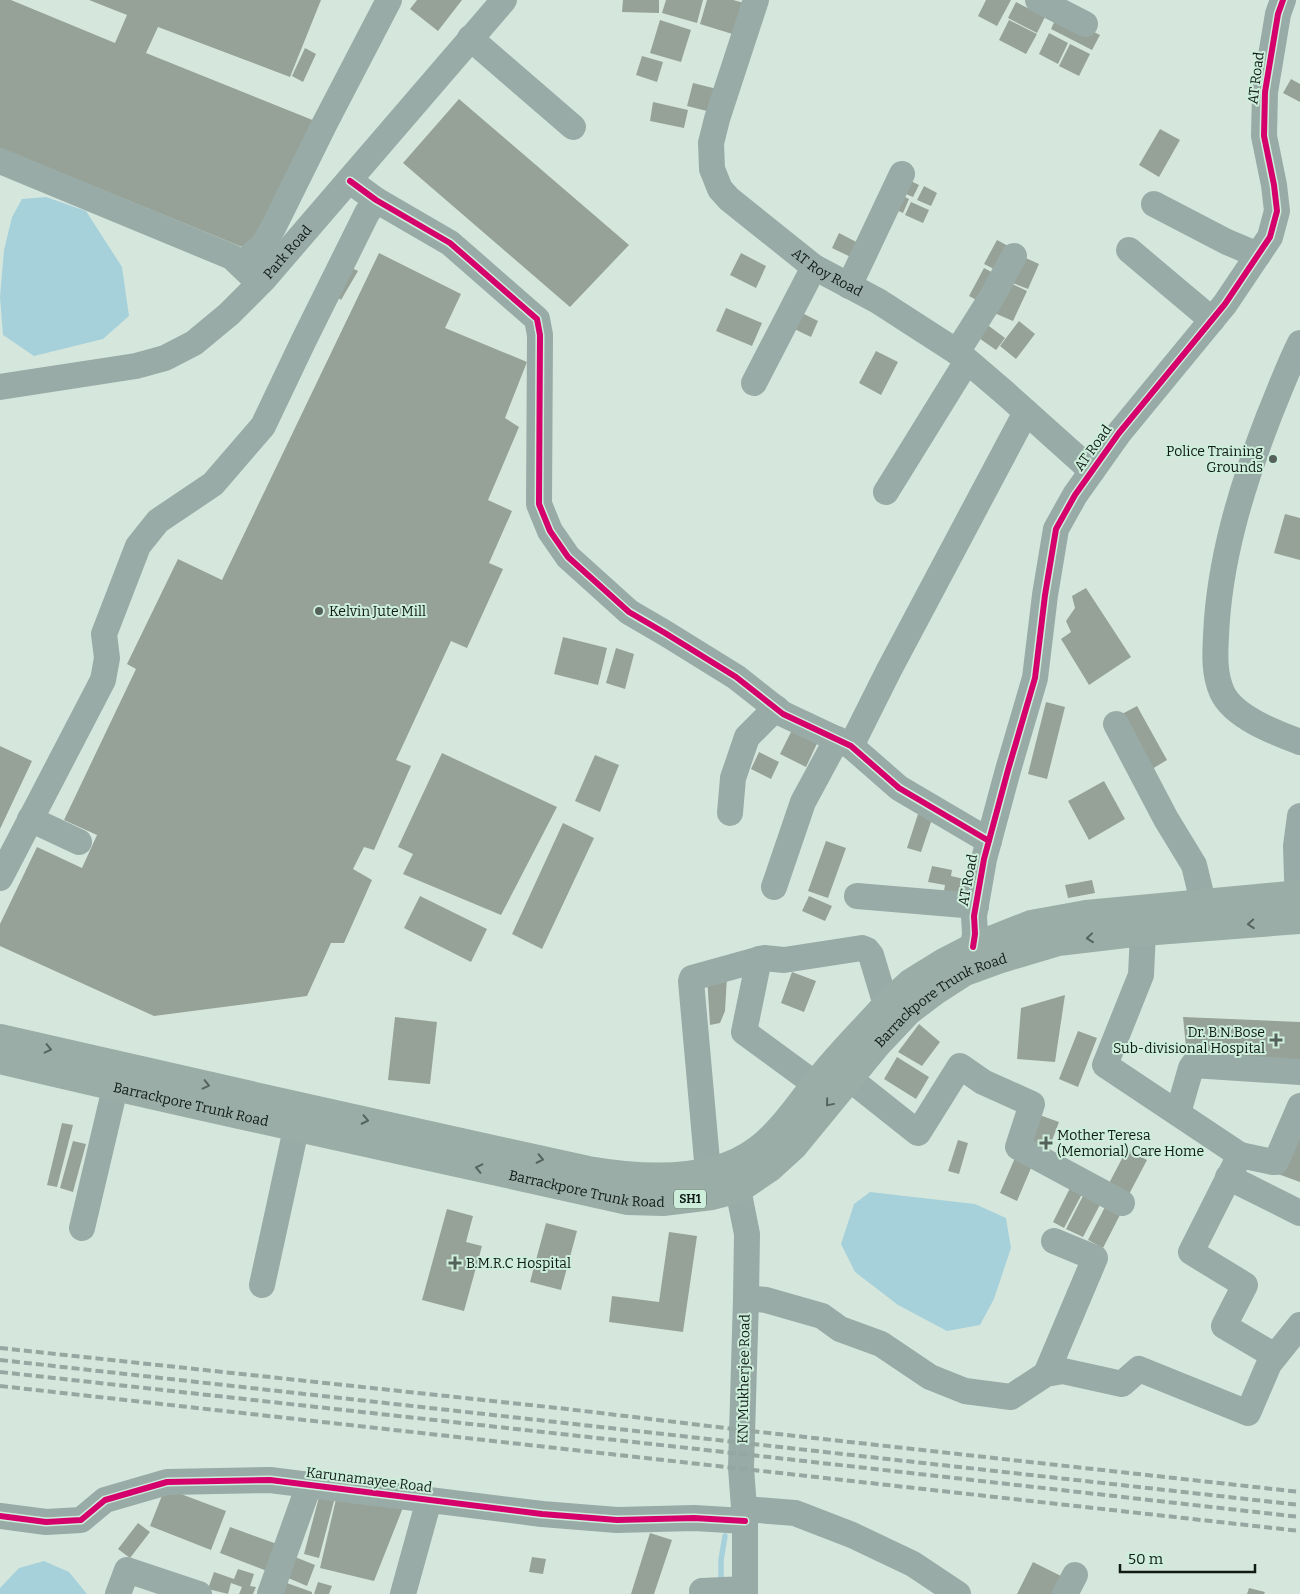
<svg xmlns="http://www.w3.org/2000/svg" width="1300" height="1594" viewBox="0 0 1300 1594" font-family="Bitter,serif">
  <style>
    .water { fill: #a7d1da }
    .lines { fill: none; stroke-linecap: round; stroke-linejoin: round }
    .stream { stroke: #a7d1da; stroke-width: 5.5 }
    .building { fill: #96a297 }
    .minor { stroke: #99aba7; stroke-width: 26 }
    .major { stroke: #9bada7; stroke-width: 28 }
    .rail { stroke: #96a6a1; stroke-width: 4; stroke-dasharray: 8 4; stroke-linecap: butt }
    .cycleway-casing { stroke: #ceeedc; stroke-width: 9 }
    .cycleway { stroke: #d6006c; stroke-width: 6 }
    .oneway { stroke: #56645e }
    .poi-dot { fill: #55625b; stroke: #ceeedc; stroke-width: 2 }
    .labels { text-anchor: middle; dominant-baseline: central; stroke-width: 4; stroke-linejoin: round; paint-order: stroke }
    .shield { fill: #ceeedc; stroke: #495a51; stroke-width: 1 }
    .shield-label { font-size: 12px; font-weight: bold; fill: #101b15 }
    .street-label { font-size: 14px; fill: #101b15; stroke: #ceeedc }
    .poi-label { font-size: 14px; fill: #101b15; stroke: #ceeedc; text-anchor: start }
  </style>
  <rect width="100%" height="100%" fill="#d5e7dd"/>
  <path class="water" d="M46,197l40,14 36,56 7,49 -26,23 -69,17 -31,-21 -3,-38 4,-47 8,-33 10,-18z
    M870,1192l105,12 31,14 5,30 -17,51 -14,26 -33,6 -49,-26 -43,-33 -14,-28 13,-40z
    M44,1561l25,11 18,22h-87v-6l19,-20z"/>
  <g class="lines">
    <path class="stream" d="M721,1584v-24l4,-24"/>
  </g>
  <path class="building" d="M0,0h11l104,43 12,-28 -38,-15h232l-31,77 -132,-50 -12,26 169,68 -63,130 -252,-103z
    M417,0h45l-24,31 -28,-22z
    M623,0h36v13l-37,-1z
    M666,0h37l-6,23 -35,-10z
    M707,0h26l19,5 -10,32 -42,-13z
    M986,0h25l-14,26 -19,-10z
    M1016,2l29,15 -8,16 -29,-15z
    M1058,14l42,21 -8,15 -41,-21z
    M660,20l31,10 -10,32 -31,-9z
    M1009,20l28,14 -11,20 -27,-14z
    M1049,33l19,10 -10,21 -19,-10z
    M1070,44l20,10 -11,22 -20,-10z
    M305,48l11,6 -13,28 -11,-6z
    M642,56l21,6 -6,20 -21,-7z
    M1291,79l9,5v18l-17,-9z
    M693,83l24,6 -6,23 -24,-6z
    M459,99l170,146 -59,62 -167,-144z
    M653,102l35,8 -4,18 -34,-7z
    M1160,129l20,11 -21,37 -20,-12z
    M905,178l14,7 -6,12 -14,-6z
    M924,186l13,7 -6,13 -14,-6z
    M897,193l12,6 -6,14 -13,-6z
    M911,202l18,8 -6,13 -18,-8z
    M839,233l25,13 -7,14 -25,-12z
    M997,240l15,8 -12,24 -16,-8z
    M379,253l82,41 -16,34 82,34 -22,56 14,9 -31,73 24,11 -23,52 14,6 -36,79 -16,-7 -55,119 15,6 -37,84 -10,-3 -11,22 19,11 -28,63h-13l-24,53 -153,20 -154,-70v-22l37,-77 45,21 15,-33 -33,-15 72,-151 -9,-5 51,-105 44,21z
    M741,253l25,13 -10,22 -26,-13z
    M1017,254l22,10 -11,25 -23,-9z
    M348,266l10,5 -17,29 -8,-7z
    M984,268l13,7 -15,28 -13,-7z
    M1006,281l21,10 -14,30 -21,-9z
    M726,308l36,15 -10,23 -36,-15z
    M794,309l24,12 -7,16 -25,-12z
    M1019,321l16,13 -19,25 -16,-13z
    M985,323l20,15 -9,12 -20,-14z
    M876,351l22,11 -17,33 -22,-12z
    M1285,514l15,4v42l-26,-7z
    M1086,588l45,69 -42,28 -28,-46 10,-7 -5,-11 9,-13 -3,-12z
    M563,637l44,11 -9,37 -44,-11z
    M616,648l18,6 -9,35 -19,-6z
    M1046,702l19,5 -18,72 -19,-5z
    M1137,706l30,54 -15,9 -30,-55z
    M797,720l25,13 -16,34 -26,-13z
    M0,746l32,15 -32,68z
    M759,752l20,10 -8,17 -20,-10z
    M442,753l115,54 -56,108 -98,-41 10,-20 -15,-7z
    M595,755l24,10 -19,47 -25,-11z
    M1104,781l21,38 -36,21 -21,-39z
    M919,811l14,5 -12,36 -14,-4z
    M563,823l31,15 -52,111 -30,-15z
    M826,841l20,7 -18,50 -20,-7z
    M932,866l20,4 -1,6 17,4 -3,15 -21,-4 1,-6 -17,-3z
    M1092,880l3,13 -27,5 -3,-13z
    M420,896l67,33 -16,33 -67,-34z
    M809,896l23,10 -7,15 -23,-10z
    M792,972l24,9 -12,31 -23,-9z
    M707,976l20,1 -2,34 -5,12 -10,2z
    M1065,995l-10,67 -38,-3 4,-51z
    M395,1017l42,5 -7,62 -42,-4z
    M1183,1017l117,5v43l-113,-8z
    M919,1024l21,18 -18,24 -24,-14z
    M1078,1031l19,7 -19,49 -19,-8z
    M897,1057l32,20 -13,22 -32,-20z
    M1034,1113l25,9 -12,32 -25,-10z
    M62,1123l11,2 -16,62 -10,-2z
    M1300,1123v59l-22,-8z
    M958,1140l10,3 -9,31 -11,-3z
    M73,1141l13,3 -13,48 -13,-4z
    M1127,1149l20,11 -21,40 -20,-11z
    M1017,1153l17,8 -17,40 -17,-8z
    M1071,1186l12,6 -19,36 -11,-6z
    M1085,1192l17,9 -19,36 -17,-8z
    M1107,1203l15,8 -19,37 -15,-8z
    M447,1209l26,7 -7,26 16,4 -18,65 -42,-11z
    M546,1223l31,8 -16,59 -31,-8z
    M669,1232l28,4 -14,96 -74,-10 3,-26 47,6z
    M165,1488l61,23 -15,39 -61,-24z
    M337,1495l67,10 -30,76 -54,-13z
    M319,1497l15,4 -15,57 -15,-4z
    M138,1523l12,9 -20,26 -12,-9z
    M230,1527l47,17 -10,27 -47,-18z
    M650,1533l22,7 -18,54h-23z
    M295,1557l20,8 -8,21 -21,-9z
    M532,1557l14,2 -3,15 -14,-2z
    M1033,1562l36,18 -8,14h-44z
    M238,1569l16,5 -4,12 6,1 -3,7h-14l3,-7 -11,-4 -3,11 -20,-5 6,-17 20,7z
    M284,1582l28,10v2h-32z
    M318,1582l14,4 -3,8h-15z
    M1249,1588l16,4 -1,2h-17z"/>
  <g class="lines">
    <g class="minor">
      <path id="s1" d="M756,0l-39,119 -6,24 1,26 8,20 9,10 85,68 64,34 79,51 48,41 87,78"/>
      <path d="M1038,0l47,24"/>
      <path d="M470,38l103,89"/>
      <path d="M0,161l232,96 22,21"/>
      <path d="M350,181l26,19 74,43 87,76 3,16 -1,169 11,27 18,26 61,55 36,21 71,44 47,37 68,32 48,42 90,53"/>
      <path d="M1154,204l73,38 31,13"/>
      <path d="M1129,250l83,70"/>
      <path d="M241,265l23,-21 10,-18 51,-103 64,-123"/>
      <path d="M849,286l53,-112"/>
      <path d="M1300,343c-12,24 -21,49 -31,73 -27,70 -50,144 -53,220 -1,19 -2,38 6,56 11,25 54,41 78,50"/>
      <path d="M957,352l36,-57 21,-39"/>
      <path d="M754,383l60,-116"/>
      <path id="s2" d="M0,387l136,-21 29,-8 29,-15 35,-29 35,-35 240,-279"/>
      <path d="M886,492l81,-131"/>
      <path d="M1116,724l50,95 28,46 9,37"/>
      <path d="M851,746l38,-76 137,-258"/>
      <path d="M730,813l3,-35 14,-41 29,-29"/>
      <path d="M1300,816l-4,30 1,32 3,25"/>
      <path d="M30,819l49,23"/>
      <path d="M0,878l103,-198 4,-22 -3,-24 34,-88 20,-25 55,-37 50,-58 40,-84 64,-129 9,-13"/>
      <path d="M774,887l29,-85 34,-63"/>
      <path d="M857,896l119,10"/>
      <path d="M1143,932l-2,43 -36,90 135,90 -49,97 54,33 -21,41 51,30"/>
      <path d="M973,947l2,-13 -1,-18 10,-57 24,-89 27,-92 10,-83 11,-66 19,-34 44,-62 106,-129 45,-67 7,-26 -3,-26 -10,-49 1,-44 13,-78 5,-14"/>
      <path d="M759,959l-15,73 71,52"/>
      <path d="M850,1079l68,54 42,-67 23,16 49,22 -14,43 104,56"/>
      <path d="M1178,1113l13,-45 2,-3 107,7"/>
      <path d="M1240,1155l33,7h3l24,-56"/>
      <path d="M734,1169l13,65 -1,64 -5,170 4,53v73"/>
      <path d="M708,1172l-17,-191 1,-3 72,-20 20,2 78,-12 5,2 4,5 15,50"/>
      <path d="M1228,1177l72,36"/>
      <path d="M82,1228l33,-140"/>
      <path d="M262,1285l34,-156"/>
      <path d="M746,1298l20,2 56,16 18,13 41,15 49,33 35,14 46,6 35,-23 17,-3 59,13 17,-15 109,44 21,-49 31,-39"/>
      <path d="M1046,1374l49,-116 -41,-17"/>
      <path d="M744,1509l51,4 57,22 61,29 45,30"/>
      <path d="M0,1516l46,6 35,-2 24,-20 62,-18 103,-2 272,34 75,6 77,-2 51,3"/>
      <path d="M702,1591l43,-2"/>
      <path d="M118,1594l9,-24 72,24"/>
      <path d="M270,1594l39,-109"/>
      <path d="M403,1594l26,-94"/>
      <path d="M1065,1594l10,-19"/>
    </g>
    <g class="major">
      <path d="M0,1038l299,68 289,64c53,9 124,14 169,-20 24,-18 39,-42 58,-65 21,-28 47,-53 71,-80l24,-22 34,-21 29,-15 58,-23 55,-10 214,-20"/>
      <path id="s3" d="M0,1060c209,50 419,94 628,141l35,1 49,-6 27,-7 31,-21 23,-21 83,-101 33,-35 25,-19 31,-20 33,-12 60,-18 85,-10 157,-12"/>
    </g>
    <path class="rail" d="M0,1348l567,61 175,21 558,62
      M0,1360l1300,145
      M0,1372l742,82 558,63
      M0,1386l1300,145"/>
    <g class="cycleway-casing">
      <path id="cycleway" d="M350,181l26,19 74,43 87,76 3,16 -1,169 11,27 18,26 61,55 36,21 71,44 47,37 68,32 48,42 90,53
        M973,947l2,-13 -1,-18 10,-57 24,-89 27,-92 10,-83 11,-66 19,-34 44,-62 106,-129 45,-67 7,-26 -3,-26 -10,-49 1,-44 13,-78 5,-14
        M0,1516l46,6 35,-2 24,-20 62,-18 103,-2 272,34 75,6 77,-2 51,3"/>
    </g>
    <use href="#cycleway" class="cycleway"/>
  </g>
  <defs><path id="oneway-chevron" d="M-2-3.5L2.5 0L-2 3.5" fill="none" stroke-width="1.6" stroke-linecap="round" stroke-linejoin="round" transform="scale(1.25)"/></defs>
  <g class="oneway">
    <use href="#oneway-chevron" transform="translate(1251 924) rotate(176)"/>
    <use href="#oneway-chevron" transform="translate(1090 938) rotate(174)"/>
    <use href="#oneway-chevron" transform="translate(48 1049) rotate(13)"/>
    <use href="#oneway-chevron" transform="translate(206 1085) rotate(13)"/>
    <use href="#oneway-chevron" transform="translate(829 1103) rotate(130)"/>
    <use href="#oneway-chevron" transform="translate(365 1120) rotate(12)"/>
    <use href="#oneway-chevron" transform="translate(540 1159) rotate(12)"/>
    <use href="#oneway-chevron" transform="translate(479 1168) rotate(-167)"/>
  </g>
  <g class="poi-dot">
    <circle cx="1273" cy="459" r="5"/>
    <circle cx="319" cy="611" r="5"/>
    <path d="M1273.5 1032.5h5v5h5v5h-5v5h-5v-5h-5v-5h5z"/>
    <path d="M1043.5 1135.5h5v5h5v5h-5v5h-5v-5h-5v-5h5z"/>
    <path d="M452.5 1255.5h5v5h5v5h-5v5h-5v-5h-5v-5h5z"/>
  </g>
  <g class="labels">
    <rect class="shield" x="674" y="1189.5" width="32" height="19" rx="4"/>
    <g class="shield-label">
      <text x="690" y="1199">SH1</text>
    </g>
    <g class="street-label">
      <text transform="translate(1256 78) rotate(-83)">AT Road</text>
      <text stroke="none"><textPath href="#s2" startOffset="331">Park Road</textPath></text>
      <text stroke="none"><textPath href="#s1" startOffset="334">AT Roy Road</textPath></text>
      <text transform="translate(1093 448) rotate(-54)">AT Road</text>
      <text transform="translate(968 880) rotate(-79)">AT Road</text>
      <text stroke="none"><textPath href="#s3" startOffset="1036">Barrackpore Trunk Road</textPath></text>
      <text stroke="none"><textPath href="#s3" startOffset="196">Barrackpore Trunk Road</textPath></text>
      <text stroke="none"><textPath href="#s3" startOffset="601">Barrackpore Trunk Road</textPath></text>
      <text transform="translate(744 1379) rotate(-89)">KN Mukherjee Road</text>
      <text transform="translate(369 1480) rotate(7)">Karunamayee Road</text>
    </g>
    <g class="poi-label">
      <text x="1263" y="451" text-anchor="end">Police Training<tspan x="1263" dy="16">Grounds</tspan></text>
      <text x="329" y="611">Kelvin Jute Mill</text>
      <text x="1265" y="1032" text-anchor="end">Dr. B.N.Bose<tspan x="1265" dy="16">Sub-divisional Hospital</tspan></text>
      <text x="1057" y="1135">Mother Teresa<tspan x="1057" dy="16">(Memorial) Care Home</tspan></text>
      <text x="466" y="1263">B.M.R.C Hospital</text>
    </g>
  </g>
  <path d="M1120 1564v8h135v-8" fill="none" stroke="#101b15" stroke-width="2.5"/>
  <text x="1128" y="1564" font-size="15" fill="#101b15" stroke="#ceeedc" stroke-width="4" paint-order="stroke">50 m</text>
</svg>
